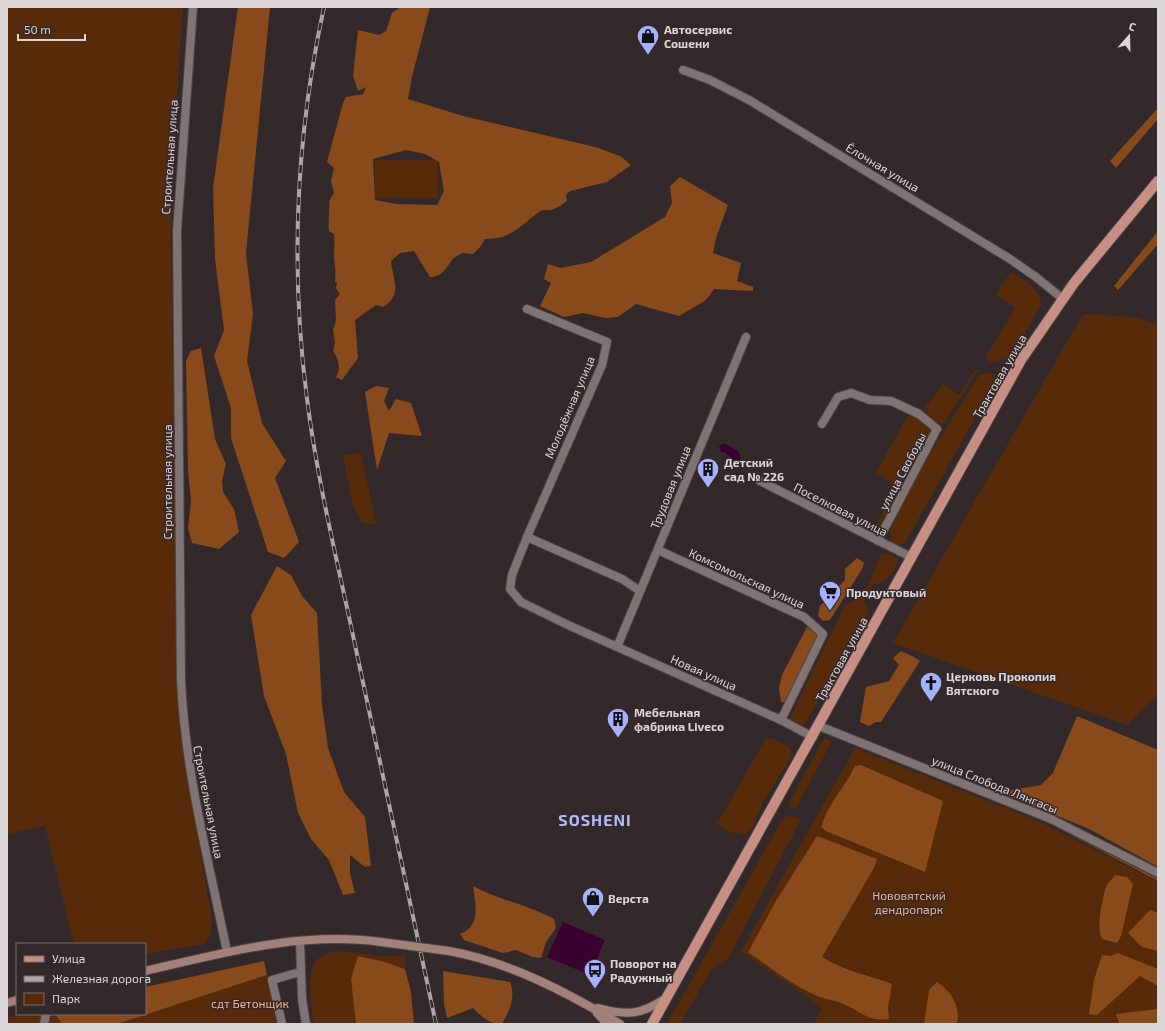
<svg xmlns="http://www.w3.org/2000/svg" width="1165" height="1031" viewBox="0 0 1165 1031" font-family="'Exo 2',sans-serif">
  <style>
    .green { fill: #572b09 }
    .forest { fill: #884a1a; fill-rule: evenodd }
    .water { fill: #37002f }
    .lines { fill: none; stroke-linecap: round; stroke-linejoin: round }
    .minor-casing { stroke: #4d4545; stroke-width: 10 }
    .tertiary-casing { stroke: #4d4545; stroke-width: 10 }
    .secondary-casing { stroke: #4d4545; stroke-width: 10 }
    .primary-casing { stroke: #4d4545; stroke-width: 12 }
    .minor { stroke: #7f7373; stroke-width: 8 }
    .tertiary { stroke: #7f7373; stroke-width: 8 }
    .secondary { stroke: #a3817b; stroke-width: 8 }
    .primary { stroke: #c78f83; stroke-width: 10 }
    .rail-casing { stroke: #aea6a6; stroke-width: 4 }
    .rail { stroke: #34292a; stroke-width: 2.5; stroke-dasharray: 8; stroke-linecap: butt }
    .secondary-bridge-casing { stroke: #4d4545; stroke-width: 10; stroke-linecap: butt }
    .secondary-bridge { stroke: #a3817b; stroke-width: 8 }
    .labels { text-anchor: middle; dominant-baseline: central; stroke-width: 3; stroke-linejoin: round; paint-order: stroke }
    .poi-label { font-size: 12px; font-weight: bold; fill: #ddd6d6; stroke: #34292a; text-anchor: start }
    .street-label { font-size: 12px; fill: #ddd6d6; stroke: #34292a }
    .park-label { font-size: 12px; fill: #f5b288; stroke: #34292a }
    .district-label { font-size: 16px; font-weight: bold; letter-spacing: 1px; fill: #adb9fe; stroke: #34292a }
  </style>
  <rect width="100%" height="100%" fill="#34292a"/>
  <path class="green" d="M7,7h176l-13,186 9,534 33,194 -2,15 -6,8 -59,10v-10h-71l-29,-118 -38,8z
    M375,160h63v38h-63z
    M1011,272l17,10 12,14 1,9 -24,42 -11,12 -16,3 -4,-5 29,-49 -19,-14z
    M1083,314l50,3 25,7v371l-31,30 -234,-82z
    M976,369l2,1 -34,53 -9,1 -10,-16 18,-24 16,11z
    M986,373l9,1 -5,17 -85,152 -6,3 -8,-3 -1,-12 7,-17 25,-47 57,-92z
    M909,413l22,13 -1,9 -16,27 -7,2 -6,11 2,9 -4,11 -20,37 -3,-1 -1,-3 19,-35 -4,-12 -14,-8z
    M361,453l15,71 -14,-1 -10,-20 -9,-48z
    M882,554h8l8,5c-3,14 -10,23 -24,25l-10,17 5,12 -65,112 -14,-6 55,-114c26,-10 25,-30 37,-51z
    M766,738l10,2 14,8 2,8 -29,46 -11,27 -7,6 -16,-3 -12,-8z
    M824,738l8,3 -36,67 -6,-1 -1,-4z
    M855,748l187,75 116,59v142h-344l8,-17 -81,-56z
    M787,816l9,1 4,4 -72,138 -15,8 -33,57h-13l115,-204z
    M337,951l46,5h22v13l-20,-7 -34,17 5,45h-42c-2,-16 -9,-51 3,-64 5,-6 13,-7 20,-9z
    M267,975l12,49h-162z
    M23,1014h32l7,10h-55v-6z"/>
  <path class="forest" d="M238,7h32l-24,246 7,61 -6,47 15,62 24,38 -11,17 24,64 -15,16 -16,-6 -37,-114v-30l-17,-52 10,-26 -9,-71 -2,-71z
    M400,7h30l-18,70 -4,22 55,17 132,31 25,9 11,9 -24,17 -37,9 -4,4 1,6c-5,4 -10,7 -16,9 -4,1 -9,-1 -12,2 -19,14 -29,28 -54,27l-4,7 -8,8 -11,-1c-3,2 -7,4 -9,6 -7,8 -10,18 -23,18l-16,-26 -14,2 -9,8c2,19 12,34 -8,46l-7,-2 -21,15 3,38 -16,22 -6,-3c5,-9 3,-17 -3,-26l2,-8 -2,-13 3,-10 -1,-20 5,-6 -4,-6 1,-5 -2,-1c1,-9 0,-15 -1,-24 0,-8 1,-15 0,-24l-5,-3c-1,-10 1,-20 0,-30l5,-8 -3,-12 3,-13 -7,-6 16,-59 3,-6 17,-3 3,-7 -8,4 -5,-15 5,-46 21,5 7,-4 6,-18zM406,150l19,4 14,8 5,29 -7,14 -41,-1 -21,-4 -2,-41z
    M1158,108v11l-42,49 -6,-7z
    M680,177l48,28 -12,33 -3,15 28,10 -4,18 16,6v4l-39,-2 -8,11 -27,16 -43,-12 -18,13 -13,1 -22,-5 -19,4 -24,-11 11,-23 -7,-4 4,-15 12,4 31,-6 74,-45 7,-14 -2,-17z
    M1158,231v13l-40,46 -4,-4z
    M201,348l14,91 11,25 -4,16 1,12 11,17 5,23 -20,17 -27,-6 -4,-15 3,-27 -3,-30 -2,-110 5,-10z
    M376,386l13,2 -5,13 5,10 7,-12 15,4 11,33 -33,-3 -12,37 -12,-78z
    M857,558l7,5 -2,6 -32,51 -7,1 -5,-5 2,-10 25,-26v-11z
    M277,566l14,9 11,21 15,17 5,92 6,43 16,44 21,25 6,49 -6,1 -15,-12v18l5,20 -12,2 -14,-35 -18,-21 -13,-26 -12,-59 -22,-58 -13,-81z
    M807,627l12,9 -5,12 -11,15 -1,11 -12,28h-9l-2,-14 3,-13z
    M901,651l11,5 8,5 -39,61h-5l-7,4 -9,-4 6,-35 23,-6 10,-16 -6,-7z
    M1077,716l81,34v117l-69,-38 -89,-37 41,-7 12,-12z
    M861,765l82,36 -18,71 -99,-41 -5,-4c6,-22 24,-40 34,-61z
    M1052,825l106,54v2z
    M817,836l60,23 -3,9 -52,89c21,14 47,18 70,27l-4,24 1,11c-23,3 -29,-9 -48,-16 -7,-3 -14,-3 -21,-6 -22,-8 -52,-31 -72,-45l28,-51z
    M1115,875l12,2 6,7 -12,52 -4,7 -15,-4c-6,-11 0,-42 5,-54 2,-3 6,-7 8,-10z
    M473,886c26,14 55,19 81,33l2,9 -10,14 -5,16 -8,-1 -17,-7 -13,3 -39,-13 -4,-6c22,-9 15,-29 13,-48z
    M1150,910l8,3v38l-16,-4 -14,-14z
    M1118,953l40,16v17l-18,-10 -43,39 -8,-1 5,-34 8,-25 9,1z
    M358,956l27,6 20,7 6,23 3,32h-58l-5,-45z
    M264,961l3,14 -150,49h-55l-7,-10h90v-27z
    M443,971l67,11c6,16 0,27 -8,42 -13,0 -20,-7 -29,-16l-26,10 -3,-14z
    M937,982c14,9 24,24 20,42h-33l5,-34z
    M1158,1009v15h-39l-3,-10z"/>
  <path class="water" d="M722,444h4l13,8 1,7 -5,3 -9,-9 -5,-1 -2,-6z
    M563,922l42,18 -15,35 -43,-18z"/>
  <g class="lines">
    <g class="minor-casing">
      <path id="minor" d="M193,7l-16,224 4,449c4,92 28,182 46,272
        M683,70l27,10 39,20 261,159 26,18 27,22
        M527,309l80,33 -5,23 -75,172 -15,38 -2,14 11,13 47,23 213,95
        M822,424l16,-27 13,-4 19,7 21,1 28,13 18,15 -59,112
        M760,481l151,76
        M527,537l95,42 18,12
        M658,550l146,67 19,17 -42,86 32,17
        M617,647l129,-310
        M819,726l232,93 107,54
        M44,1024l2,-10
        M282,1024l-10,-44 28,-8"/>
    </g>
    <g class="tertiary-casing">
      <path id="tertiary" d="M300,941l2,58 4,25"/>
    </g>
    <g class="secondary-casing">
      <path id="secondary" d="M449,951c61,11 119,42 171,73
        M145,971c78,-18 156,-40 236,-29
        M7,1003l10,-3
        M598,1008c29,8 43,7 68,-10
        M597,1013l10,11"/>
    </g>
    <g class="primary-casing">
      <path id="primary" d="M652,1024l369,-664 53,-77 84,-102"/>
    </g>
    <use href="#minor" class="minor"/>
    <use href="#tertiary" class="tertiary"/>
    <use href="#secondary" class="secondary"/>
    <use href="#primary" class="primary"/>
    <g class="rail-casing">
      <path id="rail" d="M324,7c-28,129 -34,261 -17,392 11,87 33,173 51,260 26,121 52,243 78,365"/>
    </g>
    <use href="#rail" class="rail"/>
    <g class="secondary-bridge-casing">
      <path id="secondary-bridge" d="M381,942l68,9"/>
    </g>
    <use href="#secondary-bridge" class="secondary-bridge"/>
  </g>
  <defs>
    <g id="shop-pin" transform="scale(1.15)"><path d="M0 17L-7.5 6A9.5 9.5 0 1 1 7.5 6Z" fill="#a5b1fc" stroke="#34292a"/><path d="M-5-2.5h2.3a2.7 3.5 0 0 1 5.4 0H5L5.5 6h-11ZM-1.5-2.5h3a1.5 2.3 0 0 0-3 0Z" fill="#111"/></g>
    <g id="building-pin" transform="scale(1.15)"><path d="M0 17L-7.5 6A9.5 9.5 0 1 1 7.5 6Z" fill="#a5b1fc" stroke="#34292a"/><path d="M-4-6H4V6H1V3H-1V6H-4ZM-2.5-4.3h1.7v1.8h-1.7ZM.8-4.3h1.7v1.8H.8ZM-2.5-1h1.7V.8h-1.7ZM.8-1h1.7V.8H.8Z" fill="#111"/></g>
    <g id="supermarket-pin" transform="scale(1.15)"><path d="M0 17L-7.5 6A9.5 9.5 0 1 1 7.5 6Z" fill="#a5b1fc" stroke="#34292a"/><path d="M-6-5.5h2.5l.6 2H6L4.5 2H-2.5L-4.4-4H-6ZM-1.5 3.2a1.3 1.3 0 1 0 .1 0ZM3 3.2a1.3 1.3 0 1 0 .1 0Z" fill="#111"/></g>
    <g id="church-pin" transform="scale(1.15)"><path d="M0 17L-7.5 6A9.5 9.5 0 1 1 7.5 6Z" fill="#a5b1fc" stroke="#34292a"/><path d="M-1.2-6h2.4v3.5h3.3v2.4h-3.3V6h-2.4V-.1h-3.3v-2.4h3.3Z" fill="#111"/></g>
    <g id="bus-pin" transform="scale(1.15)"><path d="M0 17L-7.5 6A9.5 9.5 0 1 1 7.5 6Z" fill="#a5b1fc" stroke="#34292a"/><path d="M-5-6H5V4H4V6H2V4H-2V6H-4V4H-5ZM-3.5-4V0h7V-4ZM-3.5 1.2v1.5H-2V1.2ZM2 1.2v1.5H3.5V1.2Z" fill="#111"/></g>
  </defs>
  <g fill-rule="evenodd">
    <use href="#shop-pin" x="648" y="36"/>
    <use href="#building-pin" x="708" y="469"/>
    <use href="#supermarket-pin" x="830" y="592"/>
    <use href="#church-pin" x="931" y="683"/>
    <use href="#building-pin" x="618" y="719"/>
    <use href="#shop-pin" x="593" y="898"/>
    <use href="#bus-pin" x="595" y="970"/>
  </g>
  <g class="labels">
    <g class="poi-label">
      <text x="664" y="29">Автосервис<tspan x="664" dy="14">Сошени</tspan></text>
      <text x="724" y="462">Детский<tspan x="724" dy="14">сад № 226</tspan></text>
      <text x="846" y="592">Продуктовый</text>
      <text x="946" y="676">Церковь Прокопия<tspan x="946" dy="14">Вятского</tspan></text>
      <text x="634" y="712">Мебельная<tspan x="634" dy="14">фабрика Liveco</tspan></text>
      <text x="608" y="898">Верста</text>
      <text x="610" y="963">Поворот на<tspan x="610" dy="14">Радужный</tspan></text>
    </g>
    <g class="street-label">
      <text transform="translate(169 157) rotate(-86)">Строительная улица</text>
      <text transform="translate(883 167) rotate(31)">Ёлочная улица</text>
      <text transform="translate(999 376) rotate(-60)">Трактовая улица</text>
      <text transform="translate(569 407) rotate(-67)">Молодёжная улица</text>
      <text transform="translate(902 471) rotate(-62)">улица Свободы</text>
      <text transform="translate(167 482) rotate(-90)">Строительная улица</text>
      <text transform="translate(670 487) rotate(-68)">Трудовая улица</text>
      <text transform="translate(841 509) rotate(27)">Поселковая улица</text>
      <text transform="translate(747 578) rotate(25)">Комсомольская улица</text>
      <text transform="translate(841 659) rotate(-61)">Трактовая улица</text>
      <text transform="translate(704 672) rotate(24)">Новая улица</text>
      <text transform="translate(995 784) rotate(22)">улица Слобода Лянгасы</text>
      <text transform="translate(209 802) rotate(79)">Строительная улица</text>
    </g>
    <g class="park-label">
      <text x="909" y="895">Нововятский<tspan x="909" dy="14">дендропарк</tspan></text>
      <text x="250" y="1003">сдт Бетонщик</text>
    </g>
    <g class="district-label">
      <text x="595" y="819">SOSHENI</text>
    </g>
  </g>
  <rect width="1165" height="1031" fill="none" stroke="#ddd6d6" stroke-width="16"/>
  <rect x="16" y="943" width="130" height="72" fill="#34292a" stroke="#786e6f"/>
  <rect x="24" y="956" width="20" height="6" fill="#c78f83" stroke="#786e6f"/>
  <text x="52" y="963" font-size="12" fill="#ddd6d6">Улица</text>
  <rect x="24" y="976" width="20" height="6" fill="#aea6a6" stroke="#786e6f"/>
  <text x="52" y="983" font-size="12" fill="#ddd6d6">Железная дорога</text>
  <rect x="24" y="993" width="20" height="12" fill="#572b09" stroke="#786e6f"/>
  <text x="52" y="1003" font-size="12" fill="#ddd6d6">Парк</text>
  <g transform="translate(1129 36) rotate(20)" stroke="#34292a" stroke-width="3" paint-order="stroke">
  <path d="M0-3L7 15L0 10L-7 15Z" fill="#ddd6d6"/>
  <text y="-6" font-size="11" font-weight="bold" text-anchor="middle" fill="#ddd6d6">С</text>
  </g>
  <path d="M18 34v6h67v-6" fill="none" stroke="#ddd6d6" stroke-width="2"/>
  <text x="24" y="34" font-size="12" fill="#ddd6d6" stroke="#34292a" stroke-width="3" paint-order="stroke">50 m</text>
</svg>
